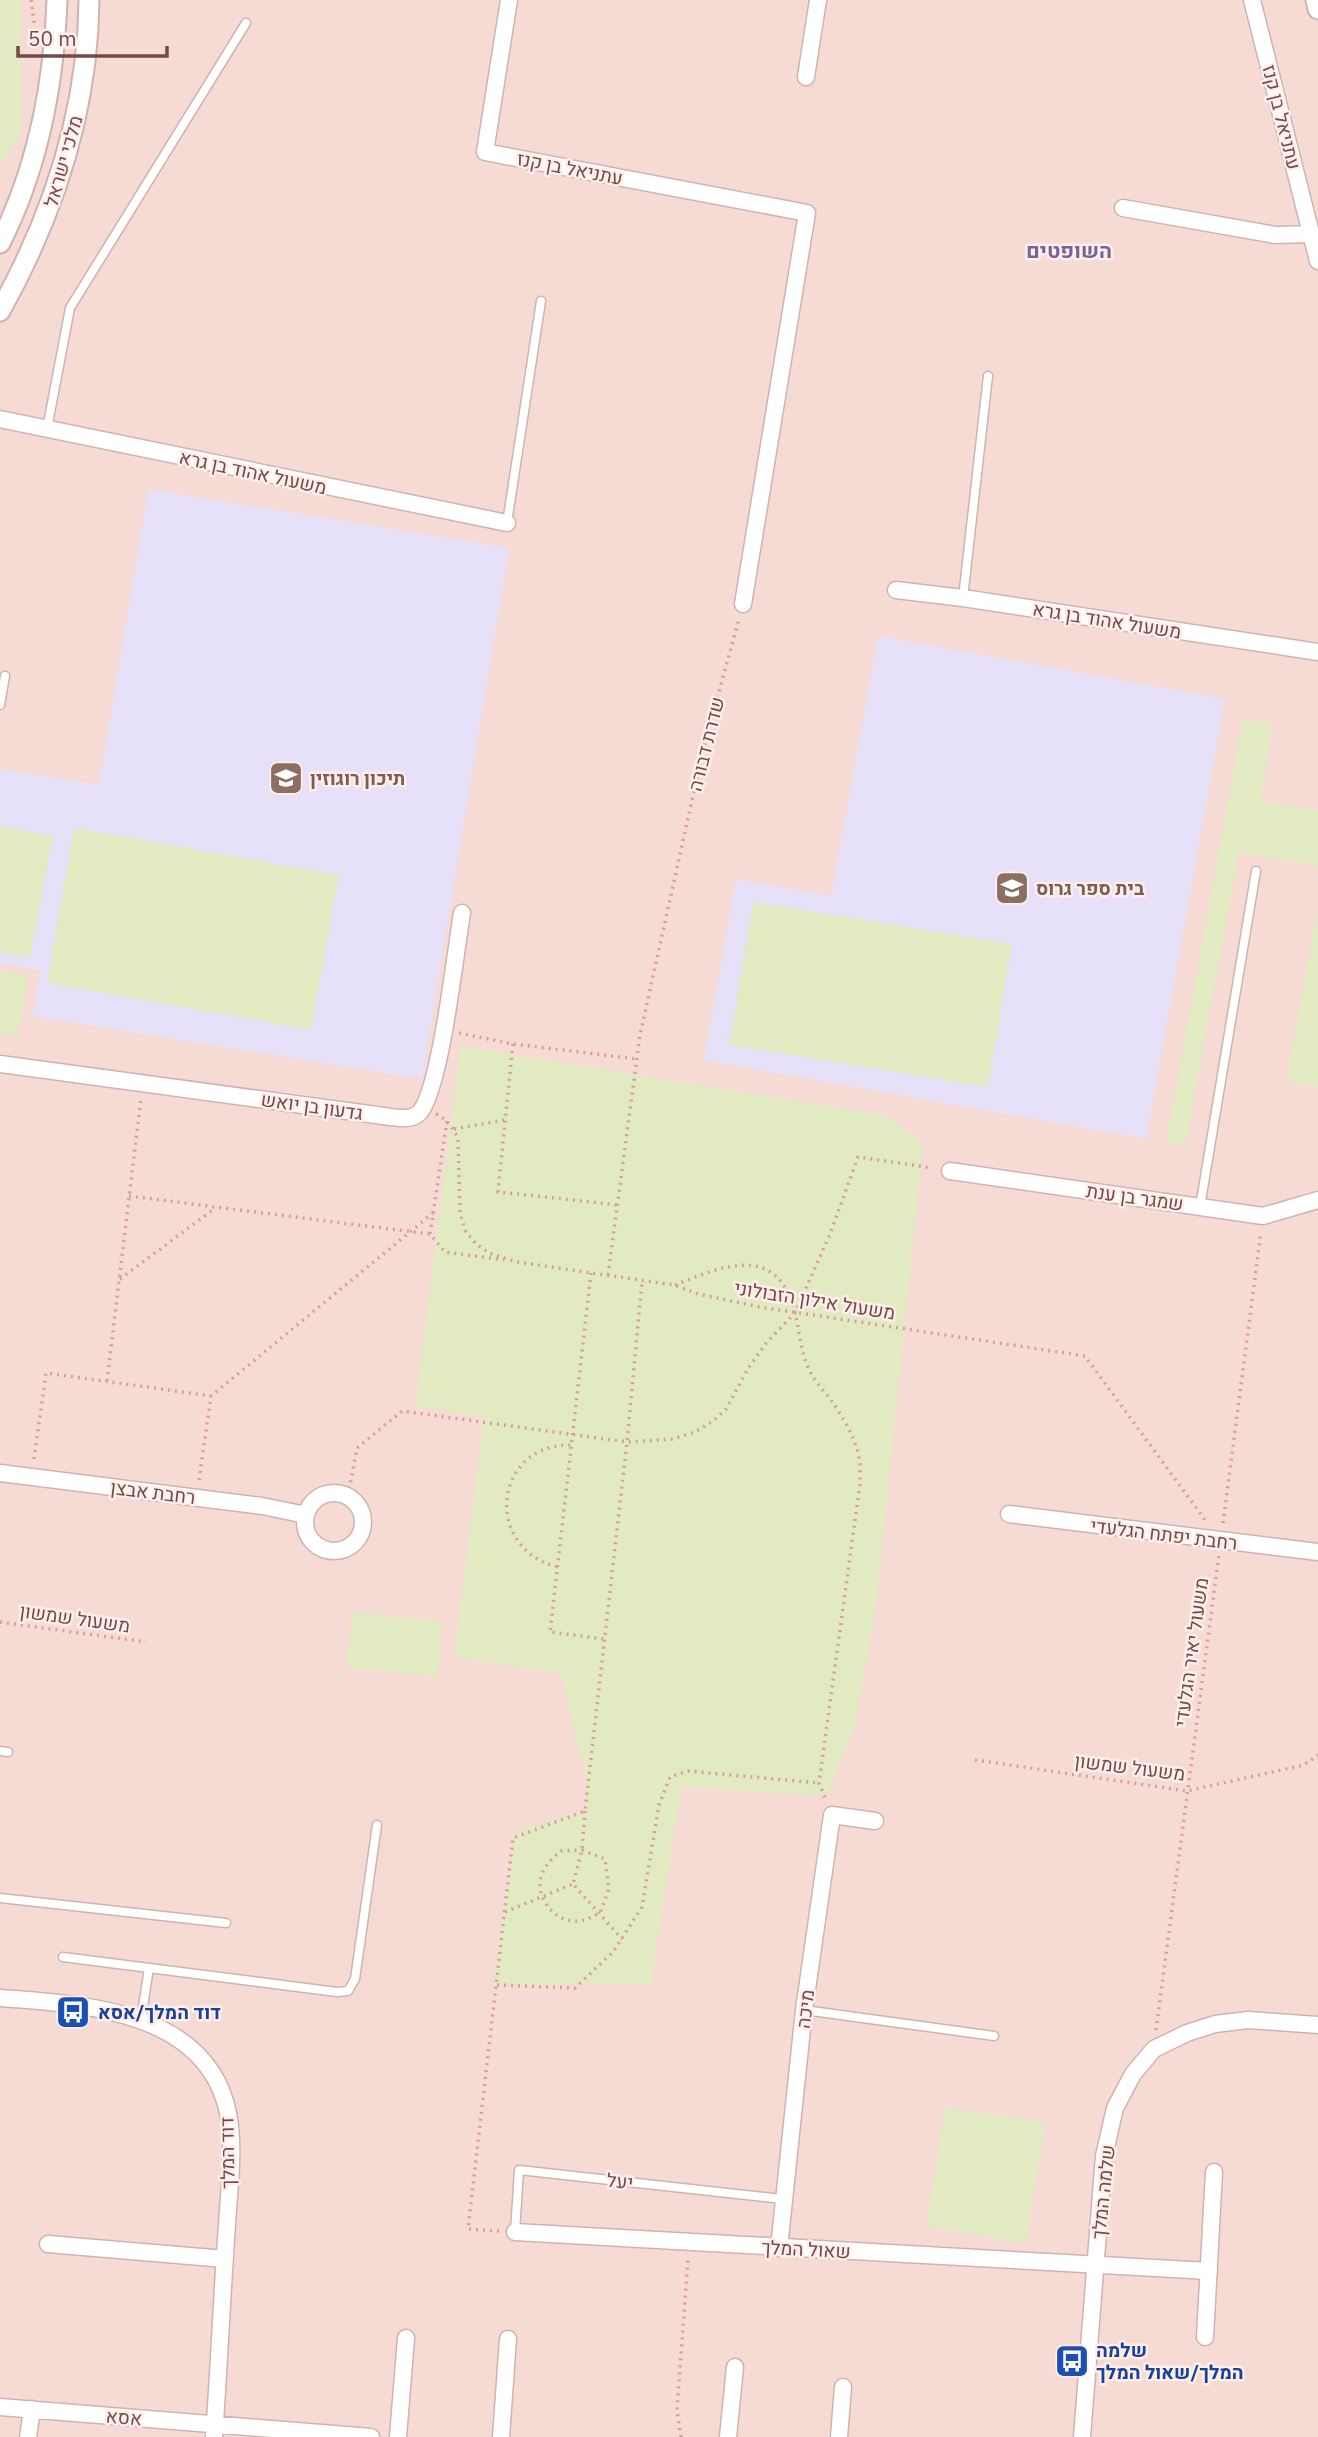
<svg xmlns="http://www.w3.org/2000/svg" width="1318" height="2437" viewBox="0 0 1318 2437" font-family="'IBM Plex Sans',Heebo,sans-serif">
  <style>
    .residential { fill: #f6dbd5 }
    .education { fill: #e6e0f8 }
    .green { fill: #e2eac2 }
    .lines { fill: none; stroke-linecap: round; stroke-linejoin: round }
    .service-casing { stroke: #d2b2b0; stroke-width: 11 }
    .minor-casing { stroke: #d2b2b0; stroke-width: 19 }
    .tertiary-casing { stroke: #d2b2b0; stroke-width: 23 }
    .path { stroke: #d69f9f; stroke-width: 3.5; stroke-dasharray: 2 5; stroke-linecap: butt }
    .service { stroke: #fff; stroke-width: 8 }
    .minor { stroke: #fff; stroke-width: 16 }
    .tertiary { stroke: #fff; stroke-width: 19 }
    .labels { text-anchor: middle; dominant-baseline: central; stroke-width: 5; stroke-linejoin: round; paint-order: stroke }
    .street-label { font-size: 19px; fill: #74494b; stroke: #ffeeea }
    .education-label { font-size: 19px; font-weight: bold; fill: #785e54; stroke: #ffeeea; text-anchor: start }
    .transit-label { font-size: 19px; font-weight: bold; fill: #164399; stroke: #ffeeea; text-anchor: start }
    .neighbourhood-label { font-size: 21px; font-weight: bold; fill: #736598; stroke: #ffeeea }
  </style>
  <rect width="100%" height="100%" fill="#fce9e4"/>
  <path class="residential" d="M0,0h1318v2437h-1318z"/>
  <path class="education" d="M148,489l361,59 -87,531 -389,-63 7,-46 -40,-7v-194l99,16z
    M878,636l347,63 -79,440 -442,-79 32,-181 95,17z"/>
  <path class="green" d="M0,0h20l1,133 -21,33z
    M1243,718l30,6 -13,77 58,10v55l-79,-14 -54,294 -19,-3z
    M0,826l53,10 -23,122 -30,-6z
    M74,828l265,47 -28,155 -264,-47z
    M753,902l259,42 -24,143 -259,-42z
    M1318,907v180l-32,-6z
    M0,971l28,4 -10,61 -18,-3z
    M461,1046l427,70 35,29 -47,462 -21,119 -29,70 -145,-9 -30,197 -158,1 23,-154 70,-20 1,-30 -26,-107 -107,-17 30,-240 -69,-11z
    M353,1612l90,10 -6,55 -91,-10z
    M945,2107l100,16 -19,120 -100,-17z"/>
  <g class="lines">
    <g class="service-casing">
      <path id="service" d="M47,429l23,-121 176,-285
        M507,523l34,-222
        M963,598l25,-222
        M0,705l5,-29
        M1200,1207l56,-336
        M0,1751l8,1
        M0,1898l226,25
        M63,1957l274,35 11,-1 7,-12 22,-154
        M804,2010l190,26
        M141,2019l8,-51
        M515,2232l4,-62 264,29"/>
    </g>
    <g class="minor-casing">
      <path id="minor" d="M509,0l-24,152 322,61 -64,391
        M1252,0l66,261
        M806,77l12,-77
        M1123,208l152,27 36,-1
        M0,419l507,104
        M896,590l67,8 355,54
        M0,1064l391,53c9,1 19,3 27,-3 22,-18 38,-167 44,-201
        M950,1171l313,45 55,-16
        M0,1473l262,33 44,9
        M305 1522a29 29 0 1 1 58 0a29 29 0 1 1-58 0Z
        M1009,1514l309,38
        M0,1998c83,6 207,12 228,115 7,36 1,75 -1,112 -5,70 -8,141 -13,212
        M515,2232l694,39
        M48,2244l177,15
        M779,2248l25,-238 28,-195 43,6
        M1205,2337l9,-165
        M0,2407l371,30
        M28,2437l4,-28
        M398,2437l8,-99
        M501,2437l7,-98
        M728,2437l7,-70
        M839,2437l4,-50
        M1082,2437l22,-281 11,-48 18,-34 21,-25 33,-16 28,-9 33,-4 70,5"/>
    </g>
    <g class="tertiary-casing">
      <path id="tertiary" d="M1316,0l2,9
        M0,243c38,-75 54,-160 57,-243
        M0,311c54,-97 88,-199 89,-311"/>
    </g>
    <path class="path" d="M31,0l4,28
      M459,1033l54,11 124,15
      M513,1044l-15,148 120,13
      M436,1114c11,6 17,13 22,25l2,74 6,19 10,12 13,9 28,9 157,23 24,9 62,13 325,49 120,164
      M447,1121l-17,113 15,18 59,8
      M454,1129l51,-9
      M129,1196l301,38
      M591,1273l-41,359 55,7
      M608,1275l32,-240 64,-289 35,-127
      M120,1279l94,-70
      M675,1285c49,-20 103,-42 120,28 5,21 6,43 17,62 5,9 13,17 19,25 11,16 25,38 28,58 2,8 1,18 1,26l-41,299 7,17
      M107,1381l34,-283
      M34,1459l12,-86 165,23
      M199,1480l12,-84 222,-183
      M348,1496l9,-48 45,-37 225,31 46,-3 22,-7 18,-11 13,-12 23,-42 18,-25 28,-29 35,-79 28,-77 75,11
      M1223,1523l38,-291
      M557,1567c-75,-20 -63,-124 15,-122
      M0,1622l146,20
      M975,1760l212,31 117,-26 14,-10
      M585,1811l-3,39 -9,34 49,55
      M582,1850l23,9 4,30 -9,24c-6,2 -14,8 -21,8 -21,2 -40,-18 -39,-38 1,-13 11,-24 21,-32z
      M505,1912l68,-28
      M497,1985l78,3 38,-36 29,-45 17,-102 11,-28 18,-6 131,12
      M1156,2030l63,-475
      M499,2231l-31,-2 45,-391 72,-27 42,-369 15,-161
      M681,2437l-4,-27 11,-151"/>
    <use href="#service" class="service"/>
    <use href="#minor" class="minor"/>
    <use href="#tertiary" class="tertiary"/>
  </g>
  <defs>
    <g id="school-square" transform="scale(1.75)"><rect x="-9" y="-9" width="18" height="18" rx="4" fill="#8d6e63" stroke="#ffeeea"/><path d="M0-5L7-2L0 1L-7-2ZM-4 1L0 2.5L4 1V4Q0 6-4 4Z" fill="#fff"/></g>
    <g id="bus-square" transform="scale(1.75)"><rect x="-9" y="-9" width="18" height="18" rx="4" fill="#1a4fb4" stroke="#ffeeea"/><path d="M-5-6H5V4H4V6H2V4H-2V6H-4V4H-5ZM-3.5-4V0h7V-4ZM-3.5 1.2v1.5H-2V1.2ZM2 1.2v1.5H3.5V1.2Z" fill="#fff"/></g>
  </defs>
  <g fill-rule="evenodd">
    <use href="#school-square" x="286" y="778"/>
    <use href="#school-square" x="1012" y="888"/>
    <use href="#bus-square" x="73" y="2012"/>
    <use href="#bus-square" x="1072" y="2361"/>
  </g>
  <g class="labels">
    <g class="street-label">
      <text transform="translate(1282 117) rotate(76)">עתניאל בן קנז</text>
      <text transform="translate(63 161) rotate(-74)">מלכי ישראל</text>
      <text transform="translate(570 168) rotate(11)">עתניאל בן קנז</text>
      <text transform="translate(253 472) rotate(12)">משעול אהוד בן גרא</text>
      <text transform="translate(1107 620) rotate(9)">משעול אהוד בן גרא</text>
      <text transform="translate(706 744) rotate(-76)">שדרת דבורה</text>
      <text transform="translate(312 1106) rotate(8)">גדעון בן יואש</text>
      <text transform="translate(1135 1197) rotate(8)">שמגר בן ענת</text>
      <text transform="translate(815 1300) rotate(9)">משעול אילון הזבולוני</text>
      <text transform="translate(153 1492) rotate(7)">רחבת אבצן</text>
      <text transform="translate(1164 1534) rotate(7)">רחבת יפתח הגלעדי</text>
      <text transform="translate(75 1618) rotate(8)">משעול שמשון</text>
      <text transform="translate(1191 1652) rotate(-82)">משעול יאיר הגלעדי</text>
      <text transform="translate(1130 1767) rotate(7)">משעול שמשון</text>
      <text transform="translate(805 2009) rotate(-83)">מיכה</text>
      <text transform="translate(227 2153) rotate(-91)">דוד המלך</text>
      <text transform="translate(620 2181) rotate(6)">יעל</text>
      <text transform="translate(1103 2192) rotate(-84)">שלמה המלך</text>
      <text transform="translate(806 2249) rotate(3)">שאול המלך</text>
      <text transform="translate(124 2417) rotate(5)">אסא</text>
    </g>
    <g class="education-label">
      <text x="310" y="778">תיכון רוגוזין</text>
      <text x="1036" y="888">בית ספר גרוס</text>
    </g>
    <g class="transit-label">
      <text x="98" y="2012">דוד המלך/אסא</text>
      <text x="1096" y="2350">שלמה<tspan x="1096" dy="22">המלך/שאול המלך</tspan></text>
    </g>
    <g class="neighbourhood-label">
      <text x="1069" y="250">השופטים</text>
    </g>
  </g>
  <path d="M18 46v10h149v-10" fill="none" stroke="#74494b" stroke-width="3.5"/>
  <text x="28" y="46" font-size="21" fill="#74494b" stroke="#ffeeea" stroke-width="5" paint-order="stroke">50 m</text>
</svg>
